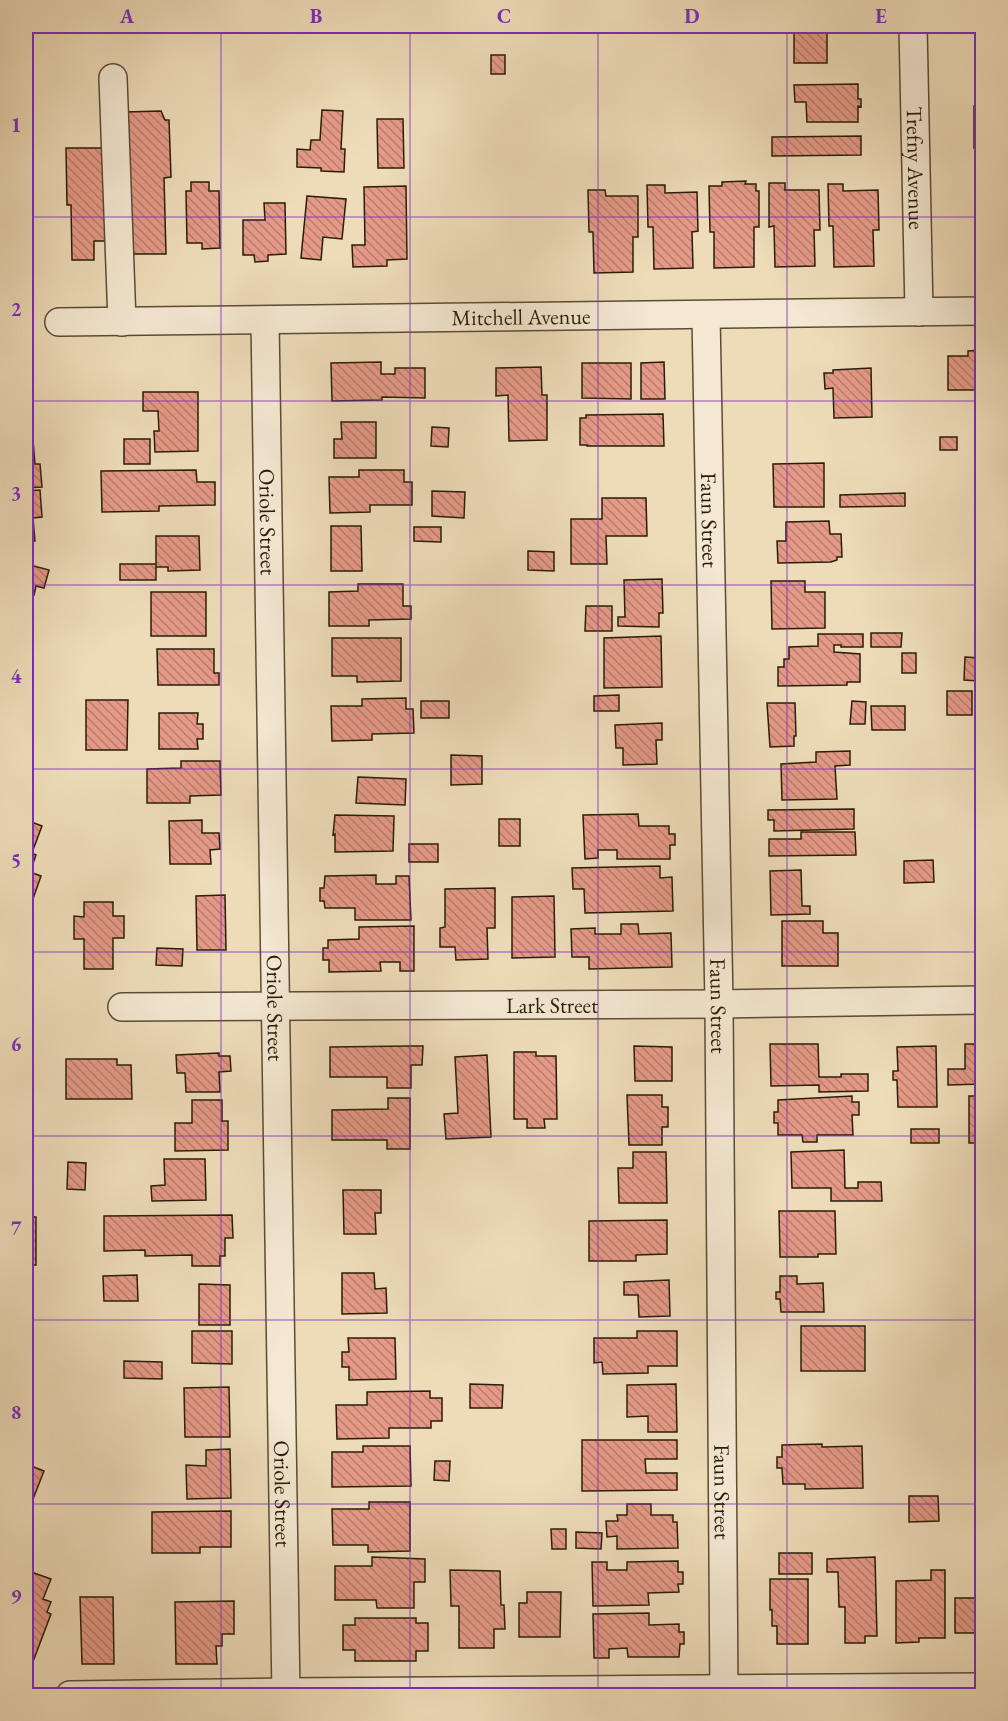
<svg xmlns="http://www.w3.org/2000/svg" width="1008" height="1721" viewBox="0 0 1008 1721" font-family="'EB Garamond',serif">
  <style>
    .building { fill: url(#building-back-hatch); stroke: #2a1c09; stroke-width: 1.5 }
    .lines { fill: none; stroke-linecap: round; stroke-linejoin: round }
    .minor-casing { stroke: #5b4c35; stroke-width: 30 }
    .minor { stroke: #f4e8d2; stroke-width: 27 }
    .grid { fill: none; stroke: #7b2cbf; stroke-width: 1.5; stroke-opacity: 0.55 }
    .labels { text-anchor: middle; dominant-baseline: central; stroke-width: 6; stroke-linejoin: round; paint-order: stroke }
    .street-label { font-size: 22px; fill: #2a1c09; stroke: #f4e8d2 }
    .neatline { fill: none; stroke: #7b2cbf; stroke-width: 2 }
    .grid-label { font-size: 20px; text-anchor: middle; font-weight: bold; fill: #7b2cbf }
  </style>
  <defs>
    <pattern id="building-back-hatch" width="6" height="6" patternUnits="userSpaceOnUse" patternTransform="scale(1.5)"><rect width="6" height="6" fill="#e59a87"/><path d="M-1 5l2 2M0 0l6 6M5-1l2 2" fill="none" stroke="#ba7d6d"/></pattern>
  </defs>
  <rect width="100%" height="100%" fill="#eedcb9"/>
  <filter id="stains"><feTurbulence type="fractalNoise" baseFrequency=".00333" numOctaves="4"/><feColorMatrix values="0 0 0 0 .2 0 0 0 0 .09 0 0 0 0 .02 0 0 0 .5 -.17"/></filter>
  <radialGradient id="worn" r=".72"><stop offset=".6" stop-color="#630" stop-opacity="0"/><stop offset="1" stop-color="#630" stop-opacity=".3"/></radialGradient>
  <path class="building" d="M794,26h33v37h-33z
    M975,51h7v47h-7z
    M491,55h14v19h-14z
    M858,84v15h3v8l-3,-1v16h-51l-1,-20h-11l-1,-17z
    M974,106h8v43l-8,-1z
    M322,110l21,1 -2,38h4l-1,23 -23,-1v-3l-24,-1v-18l13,1 1,-10h9z
    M161,111l4,9h4l2,57 -7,1 2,76h-35l-6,-142z
    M377,119h26l1,49h-26z
    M861,136v19l-89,1v-19z
    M66,148h40l1,93h-13v19h-22l-1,-55h-4z
    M977,164h5v49h-5z
    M746,181l-1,3h11v7h3v36h-5v40l-40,1v-36h-4l-1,-46h13v-4z
    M191,182h18v9h10l1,57 -18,1v-6h-15l-1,-52h5z
    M769,183h16v7h34l1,40h-6l1,36 -40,1 -1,-41 -5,1z
    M828,184h15v7l35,-1 1,40h-6l1,36 -40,1 -1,-41h-4z
    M647,185h18v8l32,-1 1,39 -6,1 1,36 -39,1 -1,-42h-5z
    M406,186l1,73 -20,1v6l-34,1 -1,-22h13l-1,-58z
    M588,190h17l1,6h32v41h-5v35l-39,1 -1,-41h-4z
    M307,196l39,3 -4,40 -19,-2 -2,23 -20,-2z
    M264,203h21l1,51 -18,1v6l-13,1 -1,-7h-11v-35h22z
    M975,226h7v45h-6z
    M982,350v40h-34v-34h20v-5z
    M381,362v12h14v-6h30v30l-43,-1v3l-50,1 -1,-38z
    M664,362l1,37h-24v-36z
    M582,363h49v36l-49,-1z
    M541,367l1,28h5v45l-38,1 -1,-46 -12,1v-28z
    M871,368l1,49 -38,1 -1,-30 -8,1 -1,-16h9v-3z
    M143,392h55v59l-43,1 -1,-21h5l-1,-20h-15z
    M663,414l1,32h-77v-1h-7v-27h6v-3z
    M341,422h35v36h-42v-19h8z
    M432,427l17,1 -1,19 -17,-1z
    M940,437h17v13h-17z
    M124,439h26v25h-26z
    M26,440h7l2,24h5l2,23 -16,1z
    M824,463v44h-50l-1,-43z
    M196,470l1,12h18v23l-56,1v5l-57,1 -1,-41z
    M359,470h45v12h8v23h-42v7l-40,1 -1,-36h30z
    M40,490l2,27 -9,1 2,23h-9v-50z
    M432,491l33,1 -1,26 -32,-2z
    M905,493v13l-65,1v-12z
    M602,498h44l1,38h-41l1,28h-36v-45h31z
    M829,521l1,13h11l1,23h-5v3l-6,2 -53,1 -1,-22h9v-19z
    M331,526h30l1,45h-31z
    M414,527h27v15l-27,-1z
    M156,536h43l1,34 -32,1v-4h-12z
    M528,551l26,1v19l-26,-1z
    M26,564l23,6 -5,18 -8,-2 -2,9 -8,-2z
    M120,564h36v16h-36z
    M662,579l1,34h-4v14l-41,-1v-9h7l-1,-37z
    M771,581h34v11h20v36l-53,1z
    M358,584h45v22h8v13l-42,1v6h-40v-34l29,-1z
    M151,592h55v44h-55z
    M586,606h26v25h-27z
    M871,633h31l-1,14h-30z
    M818,634h45v13h-22v-2h-7v7l26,2v28h-13v3l-69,1v-19h6v-8h5v-12l29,-1z
    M661,636l1,51 -58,1v-50z
    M332,638h69v43l-44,1v-6h-25z
    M157,649h57v24h5v12h-61z
    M902,653h14v20h-14z
    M965,657l15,1 -1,23 -15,-1z
    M947,691h25v24h-25z
    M619,695v16h-25v-15z
    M406,698v11h7l1,24 -42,1v6l-40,1 -1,-35h31v-7z
    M86,700h42l-1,50h-41z
    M421,701h28v17h-28z
    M852,701l14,1 -1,22h-15z
    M767,703h28l1,33h-2v10l-24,1z
    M871,706h34v24h-33z
    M159,713h39l-1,11h6v15h-6l1,10h-39z
    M662,723v17h-6l1,24 -34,1v-17h-7l-1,-23z
    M850,751v14l-15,1 2,33 -55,1 -1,-36 35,-2v-10z
    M451,755l31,1v28l-31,1z
    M181,761h39l1,34 -31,1v7h-43v-34l34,-1z
    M358,777l48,2 -1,26 -49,-2z
    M854,809v20l-80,2v-11h-6v-10z
    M638,814l1,12h30v8h6v11h-5v14h-53v-9h-19v8l-13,1 -2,-44z
    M335,815l59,1 -1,35 -58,1v-18l-2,1z
    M499,819h21v27h-21z
    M26,820l16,6 -9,24 -7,-3z
    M202,820v13h17l1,16 -10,1 1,14h-41l-1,-43z
    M801,832h54l1,23 -87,1v-17h32z
    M409,844h29v18h-29z
    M26,851l10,4 -6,17 11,4 -15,43z
    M933,860l1,22 -30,1v-22z
    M660,866v12l12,-1 1,34 -88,2 -1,-24h-11l-1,-21z
    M801,870l1,36h8v8l-39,1 -1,-44z
    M376,875v9h20v-8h13l2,44h-56v-12h-30l-1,-7h-4v-13h4l1,-12z
    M495,888v40h-8l1,31 -32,1 -1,-13h-15v-19l5,-1v-38z
    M225,895l1,55h-29l-1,-54z
    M554,896l1,61 -43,1v-61z
    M84,902h29v14h11v22h-11v31h-29v-30h-10v-23l10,1z
    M782,921h41v12h15v33h-56z
    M621,924h17l1,10 32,-1 1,34 -83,2v-12h-17l-1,-28 24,-1v6h26z
    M414,926v45h-14v-9h-20l1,9 -52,1v-12h-6v-12h5v-8l31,-1v-12z
    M157,948l26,1 -1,17 -26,-1z
    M975,1039h7v45l-34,1v-16h17v-25h10z
    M770,1044h48l1,33h22v-3h27v17l-49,1v-7l-48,1z
    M410,1046h13l-1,19h-11v23h-24v-11h-57v-30z
    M634,1046l38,1v34h-37z
    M936,1046l1,61h-39l-1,-27h-4v-9h5l-1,-24z
    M514,1052h22v4h20l1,63h-13l1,9h-18v-9h-13z
    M219,1053v3h11l1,15 -12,1 1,20h-34l-1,-19h-8l-1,-18z
    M487,1055l4,82 -45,2 -2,-25 14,-1 -3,-56z
    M66,1059h51v6h14l1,34h-66z
    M627,1095h35v12h6v20h-6v18h-33z
    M852,1096v6h7v13h-7l1,20h-36v7h-14l-1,-7h-24v-12h-4v-11h4v-12z
    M969,1096h13v47h-13z
    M388,1098h22v51h-23v-9h-55v-30l56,-1z
    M192,1100h30v21h6v29l-53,1v-28h17z
    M911,1129h28v14h-28z
    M844,1150l1,38h13v-6h23l1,19h-51v-13h-39l-1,-36z
    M633,1152h33l1,51h-48l-1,-35h15z
    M164,1159h41l1,41 -54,1 -1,-15 14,-1z
    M68,1162l18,1 -1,27 -18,-1z
    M343,1190h38v23h-6l1,21h-32z
    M779,1211h56l1,43h-18v3h-38z
    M232,1215l1,23h-8v18h-5v10h-28v-11l-47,1v-6l-41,1v-35z
    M26,1217h10v48h-10z
    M667,1220v34l-31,1v6h-47v-40z
    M342,1273h32l1,16 11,-1 1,25 -45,1z
    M137,1275l1,26h-34l-1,-25z
    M780,1276h17v8l26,-1 1,29h-43l-1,-13h-4v-7h4z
    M669,1280l1,36 -31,1 -1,-22h-14v-13z
    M199,1284l31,1v40h-31z
    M26,1285h6l1,78h-7z
    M801,1326h64v45h-64z
    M192,1331h40v33l-40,-1z
    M637,1331h40v35h-29v7l-45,1 -1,-12 -8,1v-25h43z
    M348,1338h47l1,41 -47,1v-13h-7v-15h7z
    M124,1361l38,1v17l-38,-1z
    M470,1384l33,1 -1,23h-32z
    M676,1384l1,48h-29v-16l-21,1v-32z
    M229,1387l1,50h-45l-1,-49z
    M430,1391v7h12v23h-11v7h-42v10l-52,1 -1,-34h31v-13z
    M582,1440h95v19h-32l1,14h31v17l-95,1z
    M822,1444v3l40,-1 1,42 -58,1v-5h-22l-1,-16h-5v-11h5v-12z
    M363,1446h47l1,40 -79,1v-35h31z
    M230,1449l1,49 -44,1 -1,-34 20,1v-16z
    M435,1461h15l-1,20 -15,-1z
    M26,1464l18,7 -18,46z
    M909,1496h29l1,25 -30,1z
    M369,1502h41v49l-42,1v-7h-35l-1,-36h37z
    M627,1504h24v11h22v7h4l1,26 -61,1v-13l-10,1 -1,-16h12l-1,-6h10z
    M231,1511v36h-31v6h-48v-41z
    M551,1529h15v20h-14z
    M576,1532l26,1 -1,16 -25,-1z
    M779,1553h33v21h-33z
    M372,1557l53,2v23h-11v26h-37l-1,-8h-41v-34h37z
    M875,1557l2,79h-12v7h-20v-36h-6l-1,-35h-11v-13z
    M678,1561v11h5v12h-5l1,8 -31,1 1,12 -56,1 -1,-44h15v8h20v-8z
    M450,1570l50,1 1,34h3l1,24h-11v19h-35v-42h-8z
    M931,1570h14v68h-26v4l-23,1v-62l35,-1z
    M31,1572l20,7 -8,20 8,3 -4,10 4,2 -25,66v-94z
    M770,1579h38v65h-31v-18h-5v-16h-2z
    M527,1592h34l-1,45h-41v-34h8z
    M80,1597h33l1,67h-32z
    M955,1598h23l1,35h-24z
    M234,1601v33h-12v12h-6l1,18h-41l-1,-62z
    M649,1613v12l30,-1v8h5v12h-4l-1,13h-51l-1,-9 -18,1v9h-15l-1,-44z
    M355,1618h61v5h12v28h-12v10h-61v-11h-12v-25h12z"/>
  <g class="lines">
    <g class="minor-casing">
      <g id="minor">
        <path id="s1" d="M913,26l6,286"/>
        <path d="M113,78l9,244"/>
        <path id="s2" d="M706,316l13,688 5,692"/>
        <path id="s3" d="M265,321l21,1375"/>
        <path id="s4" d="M59,322l923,-11"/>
        <path id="s5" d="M122,1007l597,-3 263,-4"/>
        <path d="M70,1695l216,-3 696,-5"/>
      </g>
    </g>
    <use href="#minor" class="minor"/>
  </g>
  <path class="grid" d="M221,26v1670M410,26v1670M598,26v1670M787,26v1670M26,217h956M26,401h956M26,585h956M26,769h956M26,952h956M26,1136h956M26,1320h956M26,1504h956"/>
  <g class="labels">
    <g class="street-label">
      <text stroke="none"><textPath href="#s1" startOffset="142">Trefny Avenue</textPath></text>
      <text stroke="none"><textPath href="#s4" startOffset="462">Mitchell Avenue</textPath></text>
      <text stroke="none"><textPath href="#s2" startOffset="204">Faun Street</textPath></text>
      <text stroke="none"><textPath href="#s3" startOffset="201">Oriole Street</textPath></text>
      <text stroke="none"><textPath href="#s5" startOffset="430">Lark Street</textPath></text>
      <text stroke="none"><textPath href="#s2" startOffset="690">Faun Street</textPath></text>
      <text stroke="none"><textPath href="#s3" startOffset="687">Oriole Street</textPath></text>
      <text stroke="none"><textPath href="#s2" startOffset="1176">Faun Street</textPath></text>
      <text stroke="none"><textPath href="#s3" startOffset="1173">Oriole Street</textPath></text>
    </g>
  </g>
  <rect width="1008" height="1721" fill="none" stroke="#eedcb9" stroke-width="66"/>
  <rect x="33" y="33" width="942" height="1655" class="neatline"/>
  <g class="grid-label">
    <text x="127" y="23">A</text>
    <text x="316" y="23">B</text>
    <text x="504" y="23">C</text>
    <text x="692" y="23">D</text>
    <text x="881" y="23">E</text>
    <text x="16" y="132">1</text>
    <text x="16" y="316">2</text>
    <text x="16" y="500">3</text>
    <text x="16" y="683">4</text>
    <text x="16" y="867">5</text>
    <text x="16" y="1051">6</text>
    <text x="16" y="1235">7</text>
    <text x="16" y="1419">8</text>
    <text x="16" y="1603">9</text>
  </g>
  <rect width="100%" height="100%" filter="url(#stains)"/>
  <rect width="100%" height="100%" fill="url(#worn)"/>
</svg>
